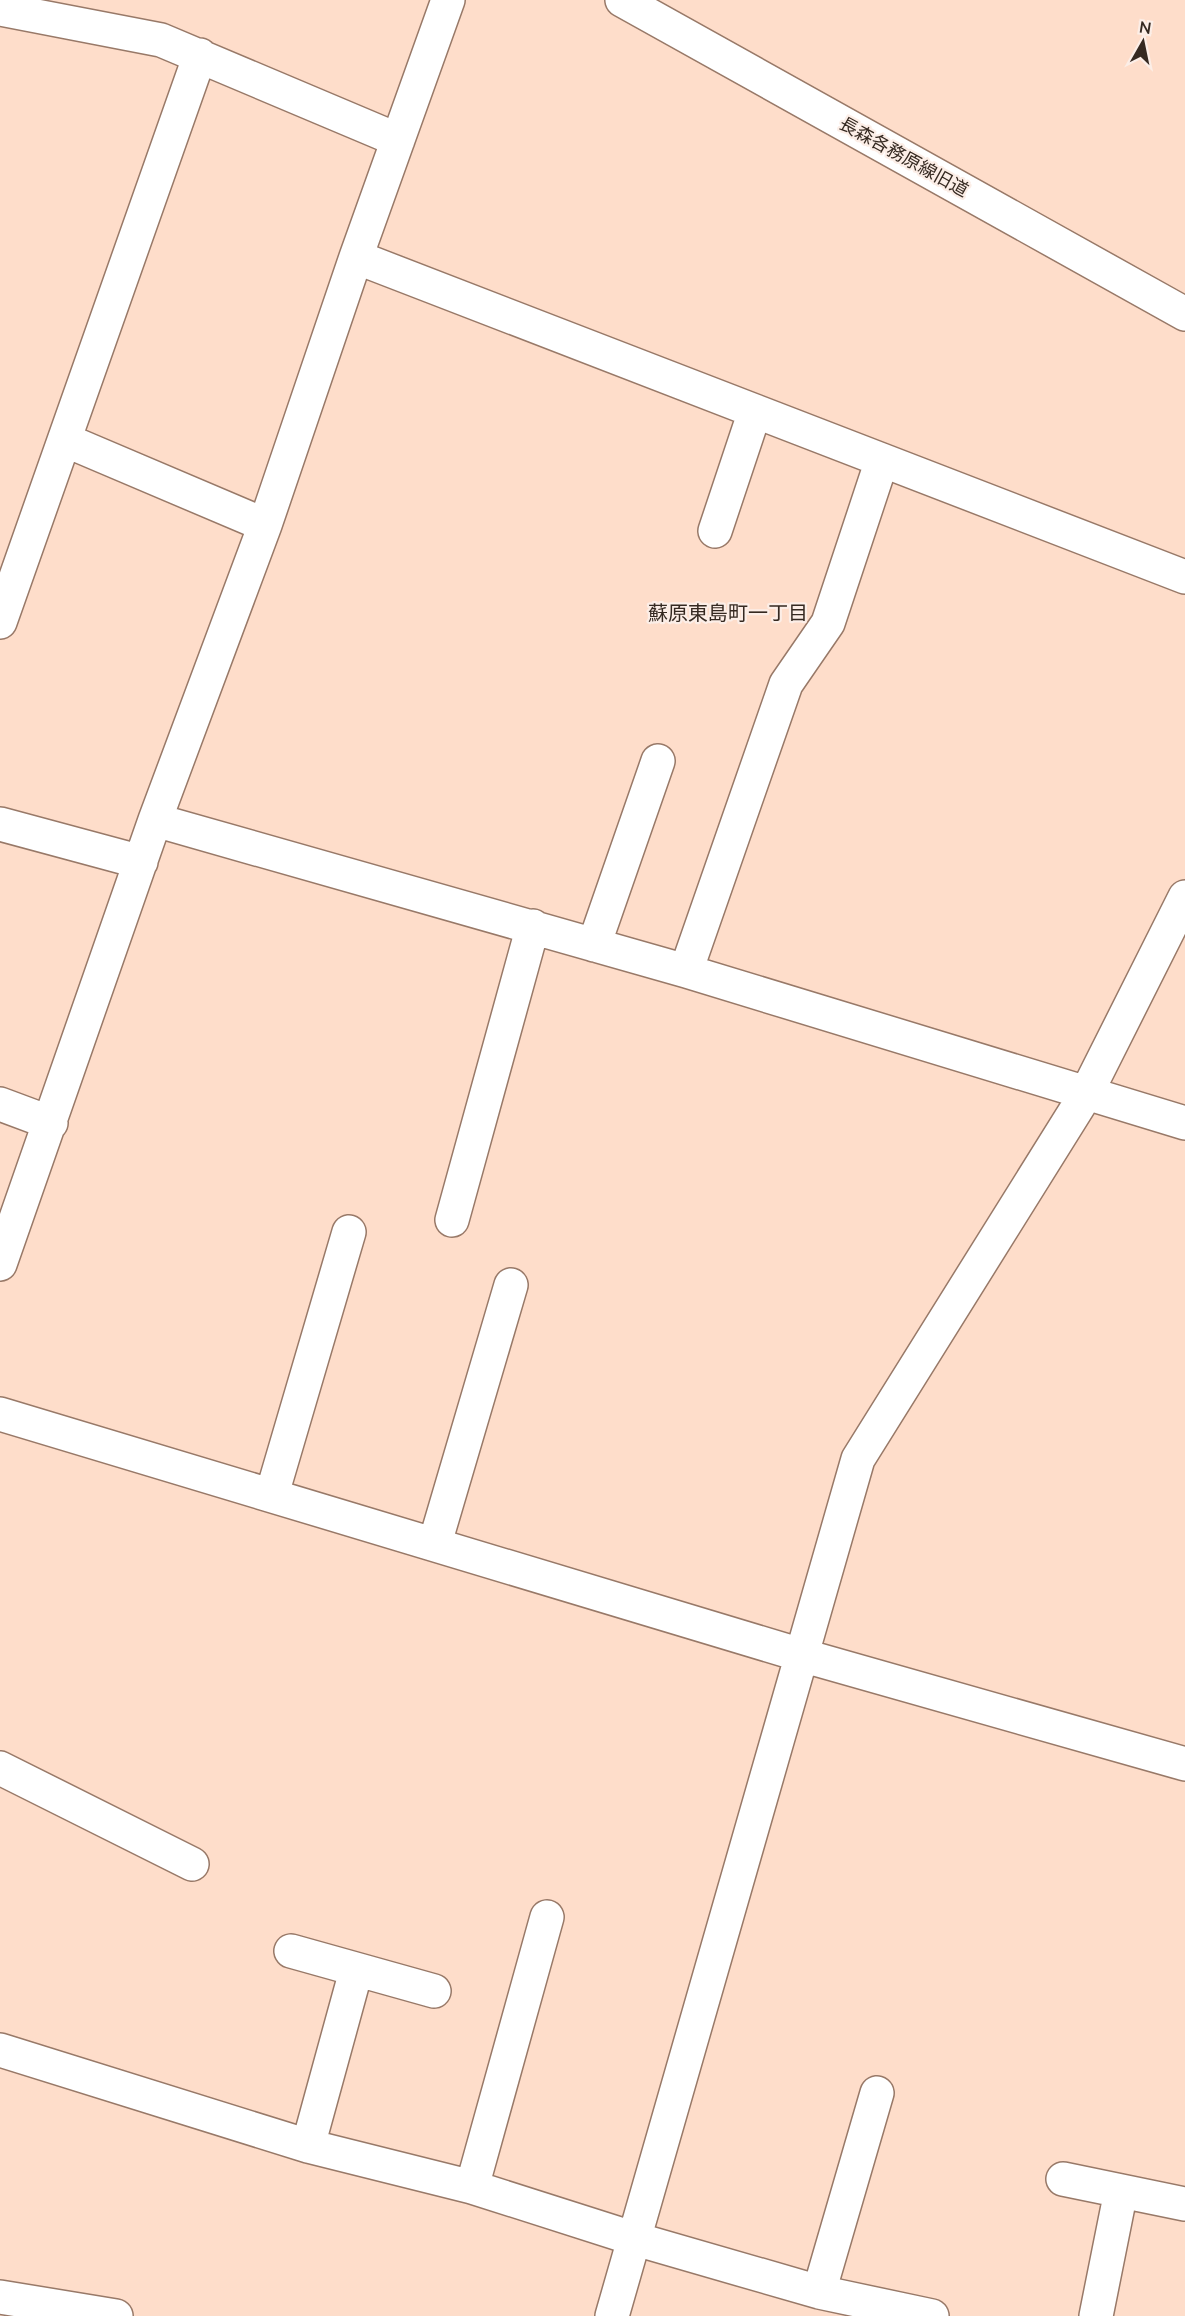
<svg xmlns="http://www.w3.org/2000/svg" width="1185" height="2316" viewBox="0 0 1185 2316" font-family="'Nunito Sans','Noto Sans JP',sans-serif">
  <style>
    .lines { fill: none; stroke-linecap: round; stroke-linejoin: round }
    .minor-casing { stroke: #987968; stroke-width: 36 }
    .major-casing { stroke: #987968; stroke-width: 36 }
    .minor { stroke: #fff; stroke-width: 33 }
    .major { stroke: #fff; stroke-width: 33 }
    .labels { text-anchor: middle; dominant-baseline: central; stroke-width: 4.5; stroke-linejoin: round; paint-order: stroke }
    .street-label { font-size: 18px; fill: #352921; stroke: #fceee7 }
    .neighbourhood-label { font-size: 20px; fill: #352921; stroke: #fceee7 }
  </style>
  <rect width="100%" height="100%" fill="#feddca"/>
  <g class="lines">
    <g class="minor-casing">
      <path id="minor" d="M622,0l563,314
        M0,9l161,31 237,100
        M356,257l829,320
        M65,440l200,85
        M715,531l40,-120
        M0,622l200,-567
        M155,820l531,151 499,152
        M0,824l141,38
        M594,945l64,-184
        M686,971l100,-287 42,-61 54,-163
        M0,1104l51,19
        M452,1220l81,-294
        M0,1264l155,-444 110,-295 91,-268 92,-257
        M0,1414l801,241 384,109
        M272,1494l77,-262
        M435,1543l76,-258
        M0,1768l192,96
        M291,1951l143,40
        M0,2050l308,96 164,41 160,51 187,54 113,24
        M308,2146l48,-175
        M1063,2179l122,25
        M472,2187l75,-270
        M819,2292l58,-199
        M612,2316l246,-857 228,-365 99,-197
        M1096,2316l25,-125"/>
    </g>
    <g class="major-casing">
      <path id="major" d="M0,2297l116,19"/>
    </g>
    <use href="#minor" class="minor"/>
    <use href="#major" class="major"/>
  </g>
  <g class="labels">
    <g class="street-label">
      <text transform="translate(904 157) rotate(29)">長森各務原線旧道</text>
    </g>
    <g class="neighbourhood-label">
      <text x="728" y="613">蘇原東島町一丁目</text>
    </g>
  </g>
  <g transform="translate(1143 42) rotate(9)" stroke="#fceee7" stroke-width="4.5" paint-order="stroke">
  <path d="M0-4.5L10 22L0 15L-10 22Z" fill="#352921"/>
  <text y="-9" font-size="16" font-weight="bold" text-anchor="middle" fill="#352921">N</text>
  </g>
</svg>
